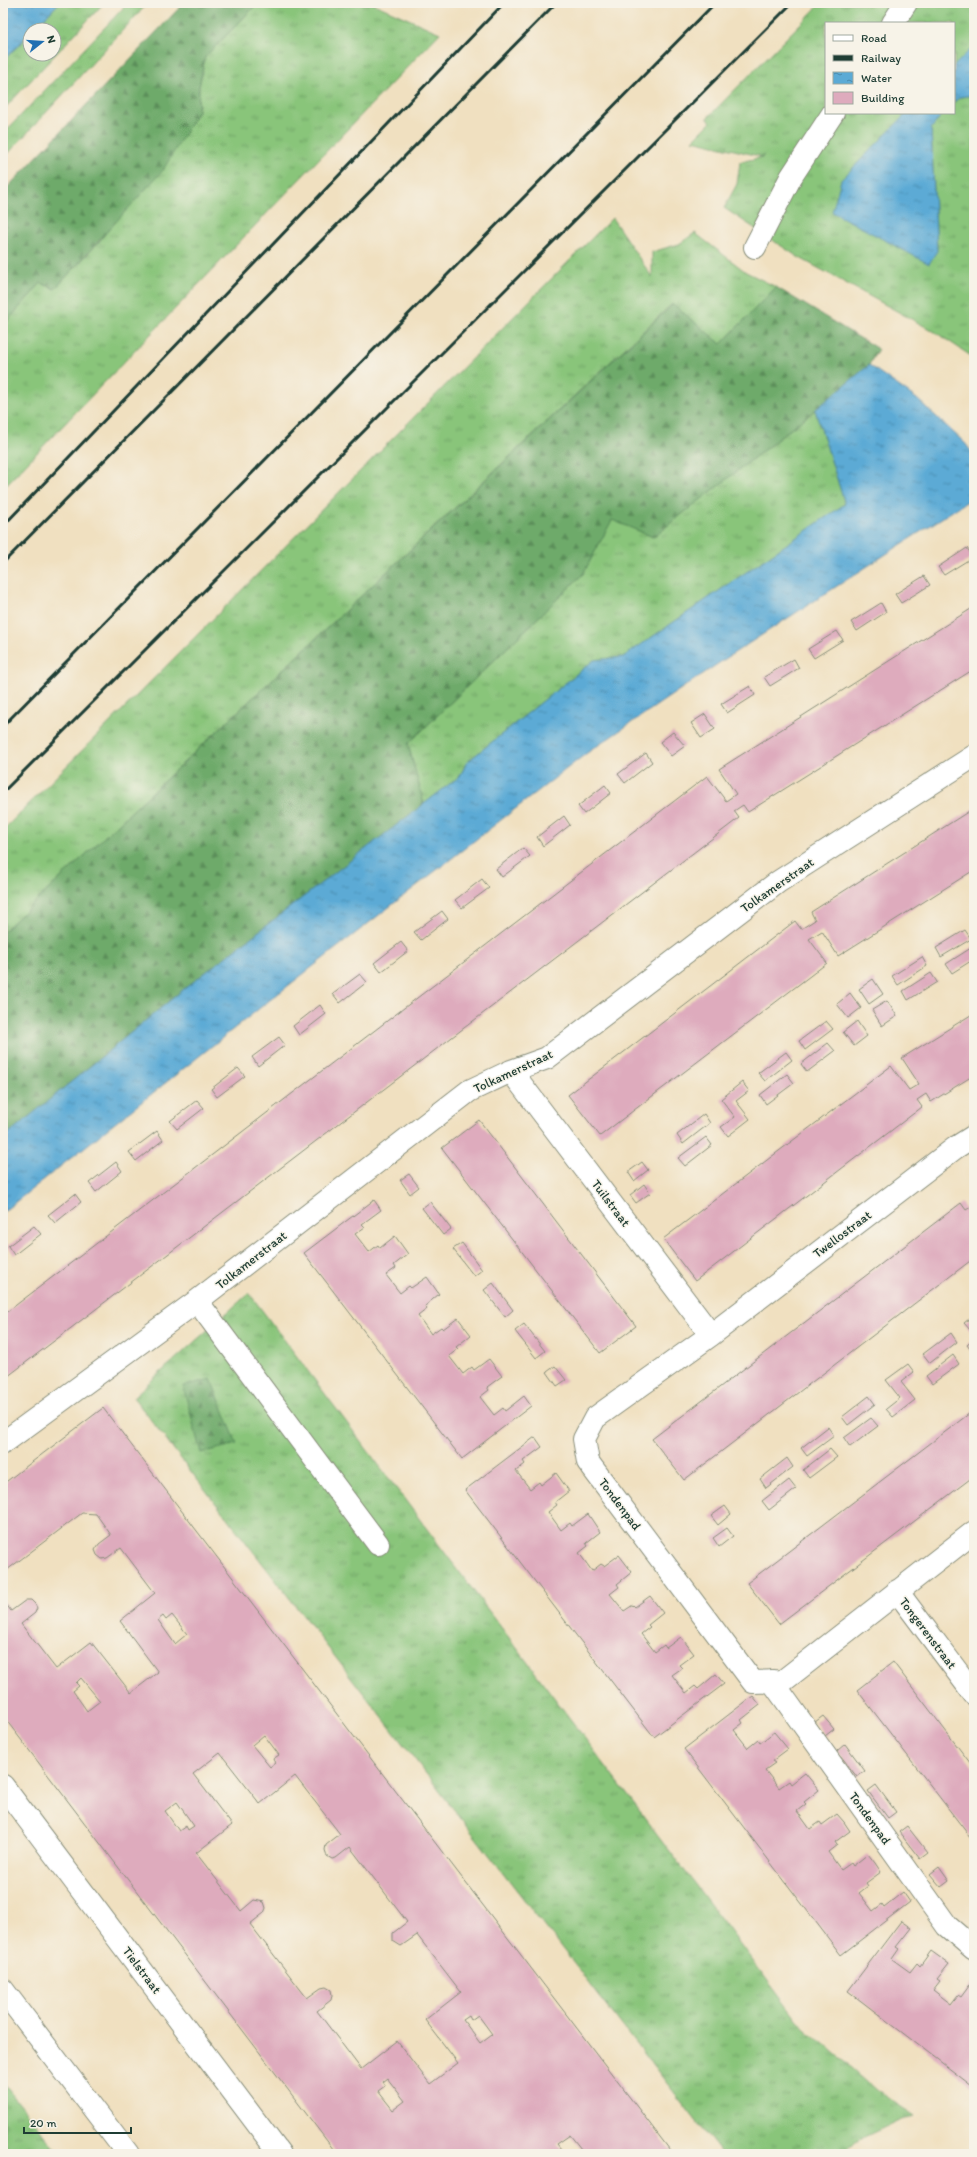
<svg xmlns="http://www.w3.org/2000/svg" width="977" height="2157" viewBox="0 0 977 2157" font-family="Itim,sans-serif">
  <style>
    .grass { fill: url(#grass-tufts); stroke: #548157 }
    .forest { fill: url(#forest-firs); stroke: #46744f }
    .water { fill: url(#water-ripples); stroke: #3d7484 }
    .building { fill: #deabbd; fill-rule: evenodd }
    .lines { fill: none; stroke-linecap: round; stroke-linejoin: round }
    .minor-casing { stroke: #888e7a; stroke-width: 24 }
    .minor { stroke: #fff; stroke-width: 22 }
    .rail { stroke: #1f3d34; stroke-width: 3 }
    .labels { text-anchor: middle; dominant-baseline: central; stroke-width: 3; stroke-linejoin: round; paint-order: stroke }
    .street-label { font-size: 13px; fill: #1f3d34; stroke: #f7f3e8 }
  </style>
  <defs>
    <pattern id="grass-tufts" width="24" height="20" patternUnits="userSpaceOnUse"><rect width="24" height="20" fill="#89c57a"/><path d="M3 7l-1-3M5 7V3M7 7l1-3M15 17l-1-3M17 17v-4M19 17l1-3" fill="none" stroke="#6fa165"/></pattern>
    <pattern id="forest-firs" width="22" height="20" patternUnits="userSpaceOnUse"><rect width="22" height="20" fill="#6eaa6a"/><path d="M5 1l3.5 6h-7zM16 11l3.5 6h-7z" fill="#5a8c58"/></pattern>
    <pattern id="water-ripples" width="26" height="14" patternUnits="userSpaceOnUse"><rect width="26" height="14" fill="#5baad5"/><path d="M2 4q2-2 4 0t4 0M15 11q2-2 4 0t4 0" fill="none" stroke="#4b8cae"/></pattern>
  </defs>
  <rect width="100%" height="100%" fill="#f7f3e8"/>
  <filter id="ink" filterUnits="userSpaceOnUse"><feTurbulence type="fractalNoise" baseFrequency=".025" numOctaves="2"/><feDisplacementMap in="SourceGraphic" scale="8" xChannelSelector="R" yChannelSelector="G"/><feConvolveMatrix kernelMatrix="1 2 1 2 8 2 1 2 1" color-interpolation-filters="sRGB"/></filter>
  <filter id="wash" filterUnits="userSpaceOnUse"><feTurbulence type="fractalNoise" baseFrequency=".012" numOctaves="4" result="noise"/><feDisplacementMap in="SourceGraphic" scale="16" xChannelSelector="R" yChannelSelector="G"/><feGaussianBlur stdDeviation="0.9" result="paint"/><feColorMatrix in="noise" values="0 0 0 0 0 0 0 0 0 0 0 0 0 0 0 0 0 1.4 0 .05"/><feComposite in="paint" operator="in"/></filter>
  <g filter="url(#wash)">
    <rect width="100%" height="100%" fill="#f0e0c0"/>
    <path class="grass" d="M59,3h45l-101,107v-49l27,-28v21h24v-24h-21z
      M128,3h20l-145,156v-25z
      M258,3h114l68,30 -437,455v-162l38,-43 14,6 44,-47 99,-131 1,-24 6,-30z
      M821,3h153v43l-20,20v-43h-128v90h81l-66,67 96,70 -6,-121 12,-16h11v-11l6,-5 14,-2v263l-39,-26 -137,-75 -74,-49 13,-24 3,-22 23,-5 -70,-17 18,-18 -4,-4z
      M612,218l40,59v-25l27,-8 16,-11 51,39 30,15 -55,57 -49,-40 -669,628v-102z
      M815,410l30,94 -222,153 -29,3 -127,102 -7,14 -36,28 -16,-60 175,-170 29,-55 41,18z
      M249,1293l549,728 79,70 38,25 -14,3 -38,18 -24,17h-117l-589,-757z
      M3,2083l56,71h-56z"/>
    <path class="forest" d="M184,3h74l-53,54 -6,30 -1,24 -35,59 -108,119 -14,-6 -38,43v-134z
      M776,287l102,62 -9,16 -54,45 -162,127 -41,-17 -29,54 -175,170 16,60 -240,185 -181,149v-206l670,-628 48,40z
      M211,1379l26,65 -36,9 -18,-67z"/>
    <path class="water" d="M3,3h56l-26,27h-3v3l-27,28z
      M974,46v49l-14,2 -6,5v-36z
      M907,113h36l-12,16 6,122 -8,13 -97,-52 9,-32z
      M869,365l48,34 48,44 9,12v42l-249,162 -138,94 -317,247 -267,212v-74l181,-149 276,-213 7,-14 127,-102 29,-3 222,-153 -30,-94z"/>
    <g id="blocks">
      <path class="building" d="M967,548l6,9 -29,18 -6,-8z
        M924,576l6,9 -29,18 -6,-9z
        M881,603l5,9 -29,19 -6,-9z
        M974,607v62l-226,143 -5,-7 -9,6 5,7 -736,562v-65l704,-539 19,25 10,-7 -17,-25z
        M837,631l6,9 -29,18 -6,-9z
        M794,659l5,9 -29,18 -6,-9z
        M750,686l5,9 -28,18 -6,-9z
        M705,714l10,15 -14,9 -10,-15z
        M673,732l12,14 -14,10 -11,-14z
        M646,753l6,9 -27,21 -7,-9z
        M605,785l6,8 -27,21 -6,-8z
        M974,808v62l-136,86 -16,-25 -13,8 18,24 -227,173 -32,-41 227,-174 6,8 14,-9 -4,-8z
        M564,816l6,9 -27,21 -6,-9z
        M523,848l7,8 -28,21 -6,-8z
        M482,879l7,9 -27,20 -7,-8z
        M442,911l6,8 -27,21 -7,-8z
        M965,930l6,9 -30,18 -5,-9z
        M401,942l7,9 -27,21 -7,-9z
        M974,946v13l-22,14 -6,-9z
        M922,957l5,9 -29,19 -6,-9z
        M931,973l6,9 -29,18 -5,-9z
        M360,974l7,8 -27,21 -7,-9z
        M873,979l10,15 -14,10 -10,-15z
        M850,993l11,15 -13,10 -11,-14z
        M887,1001l10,15 -15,10 -10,-16z
        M320,1005l6,9 -27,21 -6,-9z
        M974,1013v62l-43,27 -5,-8 -9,6 5,7 -227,174 -32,-42 228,-173 18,24 10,-6 -17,-26z
        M826,1021l7,8 -28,21 -6,-9z
        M857,1021l10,15 -13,10 -11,-14z
        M279,1037l6,8 -27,21 -6,-9z
        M828,1043l7,8 -28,21 -6,-8z
        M786,1052l6,8 -27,21 -7,-8z
        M238,1068l7,8 -28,21 -6,-8z
        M787,1074l7,9 -28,21 -6,-9z
        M742,1082l7,9 -13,10 14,18 -22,17 -7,-9 14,-10 -14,-18z
        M197,1100l7,8 -27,21 -7,-8z
        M704,1114l6,9 -27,21 -6,-9z
        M479,1120l157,206 -36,27 -158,-205z
        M157,1131l6,9 -27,21 -7,-9z
        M706,1137l6,8 -27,21 -7,-8z
        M116,1162l6,9 -26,21 -7,-9z
        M642,1162l6,8 -14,11 -6,-9z
        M409,1174l10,13 -9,7 -10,-14z
        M644,1184l6,9 -14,10 -6,-8z
        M75,1194l6,8 -26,21 -7,-8z
        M374,1200l7,10 -19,14 3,3 -10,7 14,18 9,-7 2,3 15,-12 13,18 -14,11 2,3 -10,7 14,18 9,-7 2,2 16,-11 12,17 -14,12 2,3 -9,7 13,18 10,-7 2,2 15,-11 13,17 -15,12 2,2 -9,7 14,18 9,-7 2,3 15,-11 13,17 -15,11 2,3 -9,7 14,18 9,-7 2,3 19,-15 7,10 -69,53 -158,-206z
        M430,1202l21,27 -8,6 -21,-27z
        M961,1203l5,7 8,-5v53l-290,222 -32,-41z
        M34,1226l7,8 -27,21 -6,-9z
        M462,1243l20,27 -8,6 -21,-27z
        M493,1283l20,27 -8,7 -21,-27z
        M974,1315v14l-3,2 -7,-8z
        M524,1324l21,27 -9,7 -21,-27z
        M951,1333l6,9 -27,21 -7,-9z
        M974,1339v13l-1,1 -6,-8z
        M953,1355l6,9 -27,20 -6,-8z
        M908,1364l6,8 -13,10 14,18 -22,17 -7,-8 14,-11 -14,-18z
        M555,1366l11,14 -9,6 -10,-14z
        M869,1396l6,8 -27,21 -6,-8z
        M103,1408l570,746h-88l-15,-19 -13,9 8,10h-228l-334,-438v-116l8,11 15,-11h5l4,4 2,4 -2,5 -14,11 35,45 35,-27 40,51 27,-21 -38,-51 35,-28 -34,-45 -14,10 -5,1 -5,-4 -2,-5 4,-6 12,-9 -15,-21 -14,-1 -79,60v-89zM172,1615l15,19 -12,10 -17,-24 5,-4 3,4zM81,1678l19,23 -13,10 -14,-20 6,-5 -3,-3zM264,1735l15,20 -6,4 2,4 -5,4 -18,-22zM220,1753l40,51 35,-28 45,58 -14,11 -1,5 2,6 5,3 4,-1 14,-11 57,75 -14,11v8l8,5 16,-11 44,57 -36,28 33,43 -28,21 -33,-43 -36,28 -44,-58 14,-11 1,-5 -1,-5 -5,-3 -5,1 -14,10 -57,-74 14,-11 2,-5 -2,-6 -10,-2 -13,11 -45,-58 36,-28 -39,-51zM177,1802l17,24 -6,4 -2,-4 -7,5 -14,-20zM478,2015l14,19 -12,9 -17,-23 6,-4 2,4zM387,2078l18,23 -12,9 -15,-19 7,-5 -3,-4z
        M974,1410v66l-195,148 -32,-41z
        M871,1418l7,8 -28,21 -6,-9z
        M828,1427l6,9 -27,20 -6,-8z
        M535,1437l7,10 -19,14 2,3 -9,7 14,18 9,-7 2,3 15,-12 13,18 -14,11 2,3 -9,7 13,18 9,-7 2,3 16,-12 12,18 -14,11 2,3 -9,7 13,18 9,-7 3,2 15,-11 13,17 -15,12 2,3 -9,7 14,17 9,-6 2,2 15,-11 13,17 -15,12 2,2 -9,7 14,18 9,-7 2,3 15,-11 13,17 -15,11 3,3 -10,7 14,18 9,-7 3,3 18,-15 8,10 -70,53 -189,-247z
        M830,1449l7,8 -28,21 -6,-8z
        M787,1458l6,9 -27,21 -6,-9z
        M789,1480l7,9 -27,21 -7,-9z
        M725,1506l6,8 -13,11 -7,-9z
        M727,1528l6,8 -14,11 -6,-9z
        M893,1662l81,106v74l-117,-152z
        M753,1696l7,9 -19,15 2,3 -9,7 14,18 10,-8 2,3 14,-11 14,17 -16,12 3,2 -10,7 14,18 10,-7 2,3 14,-11 14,17 -15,12 2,2 -9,7 13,18 10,-7 2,3 15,-11 7,8 6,9 -15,11 2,3 -9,7 13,18 10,-7 2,3 15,-12 7,9 6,9 -15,11 2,3 -9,7 14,18 9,-7 2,3 19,-15 7,10 -69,53 -157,-206z
        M823,1716l11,13 -9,7 -10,-14z
        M845,1744l20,27 -8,6 -20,-26z
        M876,1785l20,27 -8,6 -20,-27z
        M907,1826l21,27 -8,6 -21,-27z
        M939,1867l10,14 -8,6 -11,-13z
        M901,1921l10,7 -15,19 3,2 -7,10 18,13 7,-9 3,3 11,-15 18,13 -12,15 3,2 -7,9 18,14 7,-9 3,2 11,-15 2,2v100l-2,2 -124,-95z"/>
    </g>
  </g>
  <g filter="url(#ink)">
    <use href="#blocks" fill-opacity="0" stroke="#888e7a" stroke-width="1"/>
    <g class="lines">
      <g class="minor-casing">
        <path id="minor" d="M893,23l13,-20
          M755,247l36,-70 42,-64
          M511,1071l200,264
          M974,1136l-19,12 -244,187 -116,83 -11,21 4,23 165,220 30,-1 191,-149
          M197,1301l181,243
          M3,1443l194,-142 272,-210 42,-20 36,-13 231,-176 196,-126
          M897,1591l77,103
          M772,1681l175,245 27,23
          M3,1786l277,368
          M3,1990l125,164"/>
      </g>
      <use href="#minor" class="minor"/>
      <path class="rail" d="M3,526l501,-523
        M3,563l553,-560
        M3,726l712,-723
        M3,792l789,-789"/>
    </g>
  </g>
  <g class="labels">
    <g class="street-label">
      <text transform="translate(777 885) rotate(-35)">Tolkamerstraat</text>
      <text transform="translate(513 1071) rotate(-25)">Tolkamerstraat</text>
      <text transform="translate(611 1203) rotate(53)">Tuilstraat</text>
      <text transform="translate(842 1234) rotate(-37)">Twellostraat</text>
      <text transform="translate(251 1260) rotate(-38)">Tolkamerstraat</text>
      <text transform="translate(620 1504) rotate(53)">Tondenpad</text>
      <text transform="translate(928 1633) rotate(53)">Tongerenstraat</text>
      <text transform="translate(870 1818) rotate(54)">Tondenpad</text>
      <text transform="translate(142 1970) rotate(53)">Tielstraat</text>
    </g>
  </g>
  <rect width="977" height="2157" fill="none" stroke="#f7f3e8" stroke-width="16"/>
  <rect x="825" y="22" width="130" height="92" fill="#f7f3e8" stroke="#a1aaa0"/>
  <rect x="833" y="35" width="20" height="6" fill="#ffffff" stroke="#a1aaa0"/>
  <text x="861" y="42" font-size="12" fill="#1f3d34">Road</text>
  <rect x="833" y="55" width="20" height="6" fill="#1f3d34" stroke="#a1aaa0"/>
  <text x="861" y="62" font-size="12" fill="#1f3d34">Railway</text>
  <rect x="833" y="72" width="20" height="12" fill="url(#water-ripples)" stroke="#a1aaa0"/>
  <text x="861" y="82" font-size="12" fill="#1f3d34">Water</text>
  <rect x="833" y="92" width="20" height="12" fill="#deabbd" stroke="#a1aaa0"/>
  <text x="861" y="102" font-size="12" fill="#1f3d34">Building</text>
  <g transform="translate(42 42) rotate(73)"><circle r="19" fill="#f7f3e8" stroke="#a1aaa0"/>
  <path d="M0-3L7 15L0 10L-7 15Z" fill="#1f6fb2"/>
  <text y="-6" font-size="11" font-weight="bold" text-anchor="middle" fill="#1f3d34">N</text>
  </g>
  <path d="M24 2127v6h107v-6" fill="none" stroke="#1f3d34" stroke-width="2"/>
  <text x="30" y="2127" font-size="12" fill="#1f3d34" stroke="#f7f3e8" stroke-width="3" paint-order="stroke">20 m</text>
</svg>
